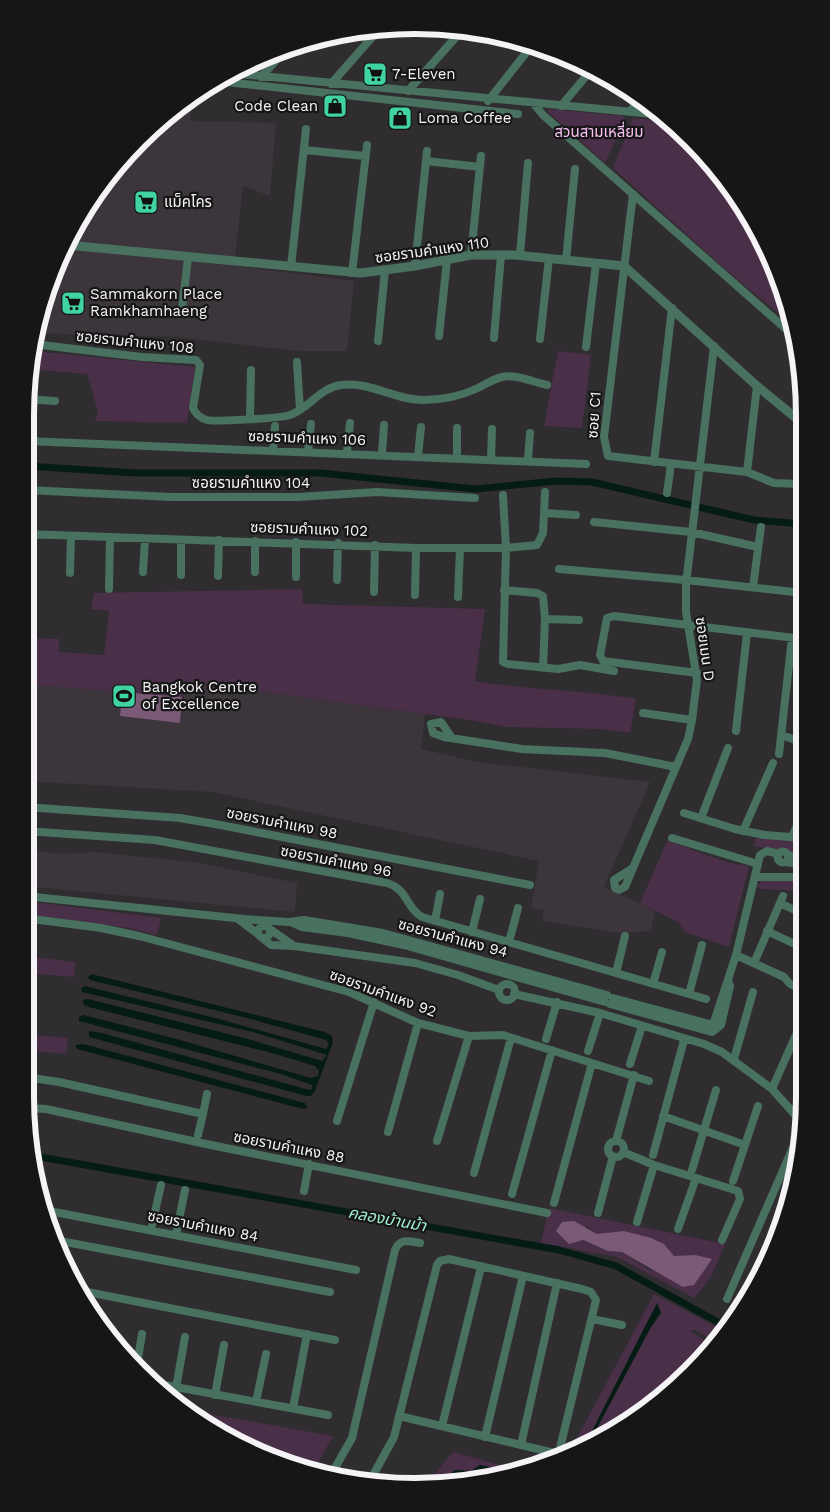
<svg xmlns="http://www.w3.org/2000/svg" width="830" height="1512" viewBox="0 0 830 1512" font-family="'Work Sans','Noto Sans Thai',sans-serif">
  <style>
    .built { fill: #3d353c }
    .green { fill: #4a2f48; fill-rule: evenodd }
    .forest { fill: #7b5a78 }
    .water { fill: #041c13 }
    .lines { fill: none; stroke-linecap: round; stroke-linejoin: round }
    .canal { stroke: #041c13; stroke-width: 7 }
    .minor { stroke: #487160; stroke-width: 8 }
    .tertiary { stroke: #487160; stroke-width: 9 }
    .labels { text-anchor: middle; dominant-baseline: central; stroke-width: 4.5; stroke-linejoin: round; paint-order: stroke }
    .poi-label { font-size: 15px; fill: #f5f3f5; stroke: #171617; text-anchor: start }
    .park-label { font-size: 15px; fill: #f8c0f2; stroke: #171617 }
    .street-label { font-size: 15px; fill: #f5f3f5; stroke: #171617 }
    .water-label { font-size: 16px; font-style: italic; fill: #a0efcd; stroke: #171617 }
    .rim { fill: none; stroke: #f5f3f5; stroke-width: 6 }
  </style>
  <rect width="100%" height="100%" fill="#302d30"/>
  <path class="built" d="M192,97l-2,24 86,2 -6,73 -27,-10 -9,80 120,15 -7,70h-48l-123,-14 -141,-4 3,-19 39,-94 45,-62 55,-52z
    M200,683l225,31 -4,35 56,13 173,20 -46,105 51,24 -4,20 -31,2 -78,-12 2,-11 -13,-2 8,-47 -326,-69 -188,-11v-97l97,8 -2,24 60,7 5,-34z
    M25,850l40,4 30,-2 105,11 97,20 -2,29 -270,-26z"/>
  <path class="green" d="M548,109l75,7 2,3 -20,44 -58,-52z
    M633,118l40,4 66,76 45,91 5,22 -5,7 -59,-49 -112,-101z
    M32,351l163,16 -8,56 -92,-2 3,-9 -11,-38 -58,-5z
    M558,351l33,4 -9,73 -38,-2z
    M302,589l1,15 182,5 -10,72c54,9 107,9 161,18l-6,34 -28,-4 -96,-2 -30,-6 -276,-38 -15,6 -3,8 -157,-13 1,-46 33,1v13l45,3 5,-44 -18,-2 3,-16z
    M759,837l44,4v13l-49,-8 1,-7z
    M667,841c28,8 53,22 82,25l-20,81 -44,-15 -7,-10 -38,-19z
    M776,880l27,1v10l-42,-2 -4,-3 5,-5z
    M25,901l136,17 -4,17 -28,-7 -104,-14z
    M25,956l50,6 -1,15 -49,-4z
    M25,1034l43,4 -2,16 -41,-4z
    M549,1208l176,36 -14,33 -17,21 -77,-41 -76,-14zM586,1226l11,8 27,-3 40,13 10,12 21,-1 -45,15 -28,-18 -14,-1 -26,-11z
    M654,1294l68,36 -9,10 -18,-10h-6l21,14 -38,46 -82,51 61,-114 10,-14 -11,3 -65,129 -17,10z
    M186,1410l147,26 -21,37 -113,-52z
    M453,1452l61,17 -7,2 -27,-6 -9,6 -16,-1 -17,16 -12,-1z"/>
  <path class="forest" d="M122,692l60,5 -2,26 -60,-7z
    M574,1221l23,13 27,-3 27,7 13,6 10,12 21,-1 17,4 -18,26 -11,2 -61,-35 -14,-1 -25,-11 -14,4 -13,-13 6,-9z"/>
  <path class="water" d="M91,974l234,58 7,4 1,6 -18,49 -4,5h-5l-217,-59v-6l13,2 207,57 3,-1v-4l-31,-11 -202,-53v-4l4,-2 90,23 138,40 7,-2 1,-5 -4,-5 -47,-14 -179,-45 -5,-2 -1,-5 5,-1 160,40 74,22 5,-6 -74,-23 -171,-40 -1,-4 4,-2 134,33 96,27 11,3 3,-5 -3,-4 -83,-23 -153,-37 -2,-3z
    M83,1044l222,59 2,5 -4,1 -226,-60 -2,-4z
    M657,1303l4,10 -10,14 -61,114 -5,4z
    M480,1465l27,6 -11,2 -11,-4 -30,9 -3,6 -14,2 17,-16 16,1z"/>
  <g class="lines">
    <path class="canal" d="M26,466l110,7h184l156,16 80,-8 36,1 162,38 48,4
      M35,1156l524,94 57,16 109,60"/>
    <path class="minor" d="M230,73l433,42
      M261,77l25,-28
      M217,81l301,33
      M331,84l50,-57
      M408,91l56,-63
      M488,101l45,-57
      M533,103l10,12 252,222
      M561,106l31,-37
      M630,111l11,-12
      M304,150l61,6
      M426,161l54,6
      M633,194l-29,243 4,19 139,16 27,11 28,1
      M471,255l10,-99
      M520,255l8,-92
      M566,260l9,-91
      M415,266l12,-115
      M291,267l15,-138
      M352,273l15,-128
      M182,310l6,-52
      M439,336l8,-76
      M494,338l7,-83
      M540,339l9,-81
      M378,341l7,-71
      M33,344l109,13 54,3 4,5 -7,43c3,7 7,10 14,12 6,2 77,-2 83,-5 20,-7 29,-27 51,-30 29,-4 53,15 82,15 20,0 36,-3 55,-12 8,-4 15,-9 24,-11 14,-3 31,5 45,8
      M586,347l10,-84
      M297,362l3,48
      M26,399l29,2
      M250,418l1,-48
      M26,441l560,23
      M273,451l2,-25
      M308,451l3,-27
      M347,452l3,-29
      M382,454l2,-29
      M418,456l3,-29
      M457,457v-29
      M491,459l1,-30
      M528,460l2,-27
      M654,462l18,-154
      M747,472l10,-86
      M26,490l146,7h126l79,-5 98,6
      M667,493l4,-29
      M503,495l3,53 -3,114 5,2 50,5 22,-4 34,6
      M544,513l32,2
      M594,522l97,10 67,15
      M26,534l390,14h90l31,-3 6,-12 2,-41
      M181,540v35
      M30,561l2,-26
      M559,569l127,11 116,13
      M143,572l2,-33
      M255,572v-31
      M70,573l1,-37
      M218,576l1,-36
      M296,577v-35
      M337,580l1,-37
      M753,587l8,-60
      M109,589l1,-51
      M504,590l33,3 6,3 2,23 -2,49
      M374,592l1,-47
      M799,593l3,-29
      M415,595l1,-47
      M458,597l2,-49
      M545,619l34,1
      M697,673l-94,-12 -3,-6 7,-37 7,-2 189,23
      M643,713l49,7
      M736,731l11,-98
      M782,735l21,8
      M452,738l-11,-16 -10,2 2,9 11,4 78,12 83,4 71,14
      M779,754l13,-116
      M25,807l155,11 35,6 315,61
      M684,813l51,16 30,6 38,3
      M701,818l27,-70
      M25,831l130,9 232,43c21,6 18,24 35,34l284,82
      M743,831l30,-68
      M792,837l11,-26
      M672,838l86,26
      M777.5 857a5.5 5.5 0 1 1 11 0a5.5 5.5 0 1 1-11 0Z
      M788,855l15,3
      M786,862l17,3
      M633,868l55,-129 4,-19 5,-40 -11,-68v-28l28,-238
      M633,868l-8,19 -6,3 -4,-2 -1,-8z
      M755,877h48
      M25,896l219,23 45,3 15,-2 79,13 224,62
      M780,903l23,11
      M25,918l76,10 38,8 210,56 69,31 51,13 34,-1 146,46
      M238,919l20,15
      M435,921l5,-27
      M291,922l11,5 46,6 56,12 201,57
      M258 932a6 6 0 1 1 12 0a6 6 0 1 1-12 0Z
      M270,929l24,17
      M767,931l32,15
      M472,932l8,-33
      M261,937l10,8 23,1 121,17 43,12 41,15
      M509,942l9,-34
      M736,955l48,22 6,7 14,7
      M754,963l29,-67
      M616,973l9,-37
      M653,984l9,-32
      M499 992a8 8 0 1 1 16 0a8 8 0 1 1-16 0Z
      M799,989l5,-10
      M514,994l86,19 104,31 18,8 50,37 26,29
      M689,994l13,-49
      M613,998l100,27 23,-70 24,-100 7,-4 12,3
      M610,1004l102,28 9,-7 9,-39 -2,-6
      M546,1039l11,-37
      M588,1051l12,-38
      M734,1059l19,-67
      M630,1064l12,-38
      M25,1077l34,5 144,32 4,-20
      M772,1089l31,-70
      M27,1108l19,1 160,35 341,69
      M663,1116l82,29
      M337,1121l37,-119
      M388,1132l30,-109
      M198,1135l5,-21
      M437,1141l32,-105
      M616,1141l18,-66
      M608 1149a8 8 0 1 1 16 0a8 8 0 1 1-16 0Z
      M623,1152l31,13 84,26 2,8 -18,41
      M653,1155l31,-115
      M692,1170l24,-80
      M474,1173l37,-135
      M733,1181l25,-75
      M304,1191l5,-27
      M512,1194l40,-144
      M554,1203l38,-140
      M44,1210l312,60
      M598,1213l15,-57
      M637,1222l17,-57
      M678,1229l18,-51
      M151,1230l10,-45
      M176,1235l9,-45
      M55,1240l275,52
      M82,1291l253,49
      M727,1299l74,-170
      M592,1319l30,6
      M103,1330l1,-5
      M137,1364l5,-30
      M159,1384l169,31
      M176,1388l9,-51
      M215,1395l9,-50
      M256,1402l10,-48
      M293,1408l14,-74
      M442,1426l39,-159
      M485,1437l38,-161
      M521,1445l36,-162
      M331,1475l21,-37 43,-188c5,-12 14,-9 25,-7
      M371,1479l23,-42 43,-172 3,-4 9,-2 133,30 9,3 5,8 -37,152h-9l-151,-36"/>
    <path class="tertiary" d="M67,245l294,28 54,-7 56,-11h44l109,11 133,120 45,37"/>
  </g>
  <defs>
    <g id="supermarket-square" transform="scale(1.25)"><rect x="-9" y="-9" width="18" height="18" rx="4" fill="#3fd4a2" stroke="#171617"/><path d="M-6-5.5h2.5l.6 2H6L4.5 2H-2.5L-4.4-4H-6ZM-1.5 3.2a1.3 1.3 0 1 0 .1 0ZM3 3.2a1.3 1.3 0 1 0 .1 0Z" fill="#111"/></g>
    <g id="shop-square" transform="scale(1.25)"><rect x="-9" y="-9" width="18" height="18" rx="4" fill="#3fd4a2" stroke="#171617"/><path d="M-5-2.5h2.3a2.7 3.5 0 0 1 5.4 0H5L5.5 6h-11ZM-1.5-2.5h3a1.5 2.3 0 0 0-3 0Z" fill="#111"/></g>
    <g id="stadium-square" transform="scale(1.25)"><rect x="-9" y="-9" width="18" height="18" rx="4" fill="#3fd4a2" stroke="#171617"/><path d="M0-5a6.5 5 0 1 0 0 10a6.5 5 0 1 0 0-10ZM-3.5-1.8h7v3.6h-7Z" fill="#111"/></g>
  </defs>
  <g fill-rule="evenodd">
    <use href="#supermarket-square" x="375" y="74"/>
    <use href="#shop-square" x="335" y="106"/>
    <use href="#shop-square" x="400" y="118"/>
    <use href="#supermarket-square" x="146" y="202"/>
    <use href="#supermarket-square" x="73" y="303"/>
    <use href="#stadium-square" x="124" y="696"/>
  </g>
  <g class="labels">
    <g class="poi-label">
      <text x="392" y="74">7-Eleven</text>
      <text x="318" y="106" text-anchor="end">Code Clean</text>
      <text x="418" y="118">Loma Coffee</text>
      <text x="164" y="202">แม็คโคร</text>
      <text x="90" y="294">Sammakorn Place<tspan x="90" dy="17">Ramkhamhaeng</tspan></text>
      <text x="142" y="687">Bangkok Centre<tspan x="142" dy="17">of Excellence</tspan></text>
    </g>
    <g class="park-label">
      <text x="599" y="132">สวนสามเหลี่ยม</text>
    </g>
    <g class="street-label">
      <text transform="translate(432 250) rotate(-8)">ซอยรามคำแหง 110</text>
      <text transform="translate(135 342) rotate(6)">ซอยรามคำแหง 108</text>
      <text transform="translate(594 415) rotate(-86)">ซอย C1</text>
      <text transform="translate(307 438) rotate(2)">ซอยรามคําแหง 106</text>
      <text x="251" y="483">ซอยรามคําแหง 104</text>
      <text transform="translate(309 529) rotate(2)">ซอยรามคําแหง 102</text>
      <text transform="translate(705 649) rotate(82)">ซอยเมน D</text>
      <text transform="translate(282 823) rotate(11)">ซอยรามคําแหง 98</text>
      <text transform="translate(336 861) rotate(11)">ซอยรามคําแหง 96</text>
      <text transform="translate(453 938) rotate(15)">ซอยรามคําแหง 94</text>
      <text transform="translate(383 993) rotate(20)">ซอยรามคําแหง 92</text>
      <text transform="translate(289 1147) rotate(11)">ซอยรามคำแหง 88</text>
      <text transform="translate(203 1226) rotate(11)">ซอยรามคำแหง 84</text>
    </g>
    <g class="water-label">
      <text transform="translate(387 1219) rotate(10)">คลองบ้านม้า</text>
    </g>
  </g>
  <path d="M0 0H830V1512H0ZM415 34H415A381 381 0 0 1 796 415V1097A381 381 0 0 1 415 1478H415A381 381 0 0 1 34 1097V415A381 381 0 0 1 415 34Z" fill="#171617" fill-rule="evenodd"/>
  <path class="rim" d="M415 34H415A381 381 0 0 1 796 415V1097A381 381 0 0 1 415 1478H415A381 381 0 0 1 34 1097V415A381 381 0 0 1 415 34Z"/>
</svg>
